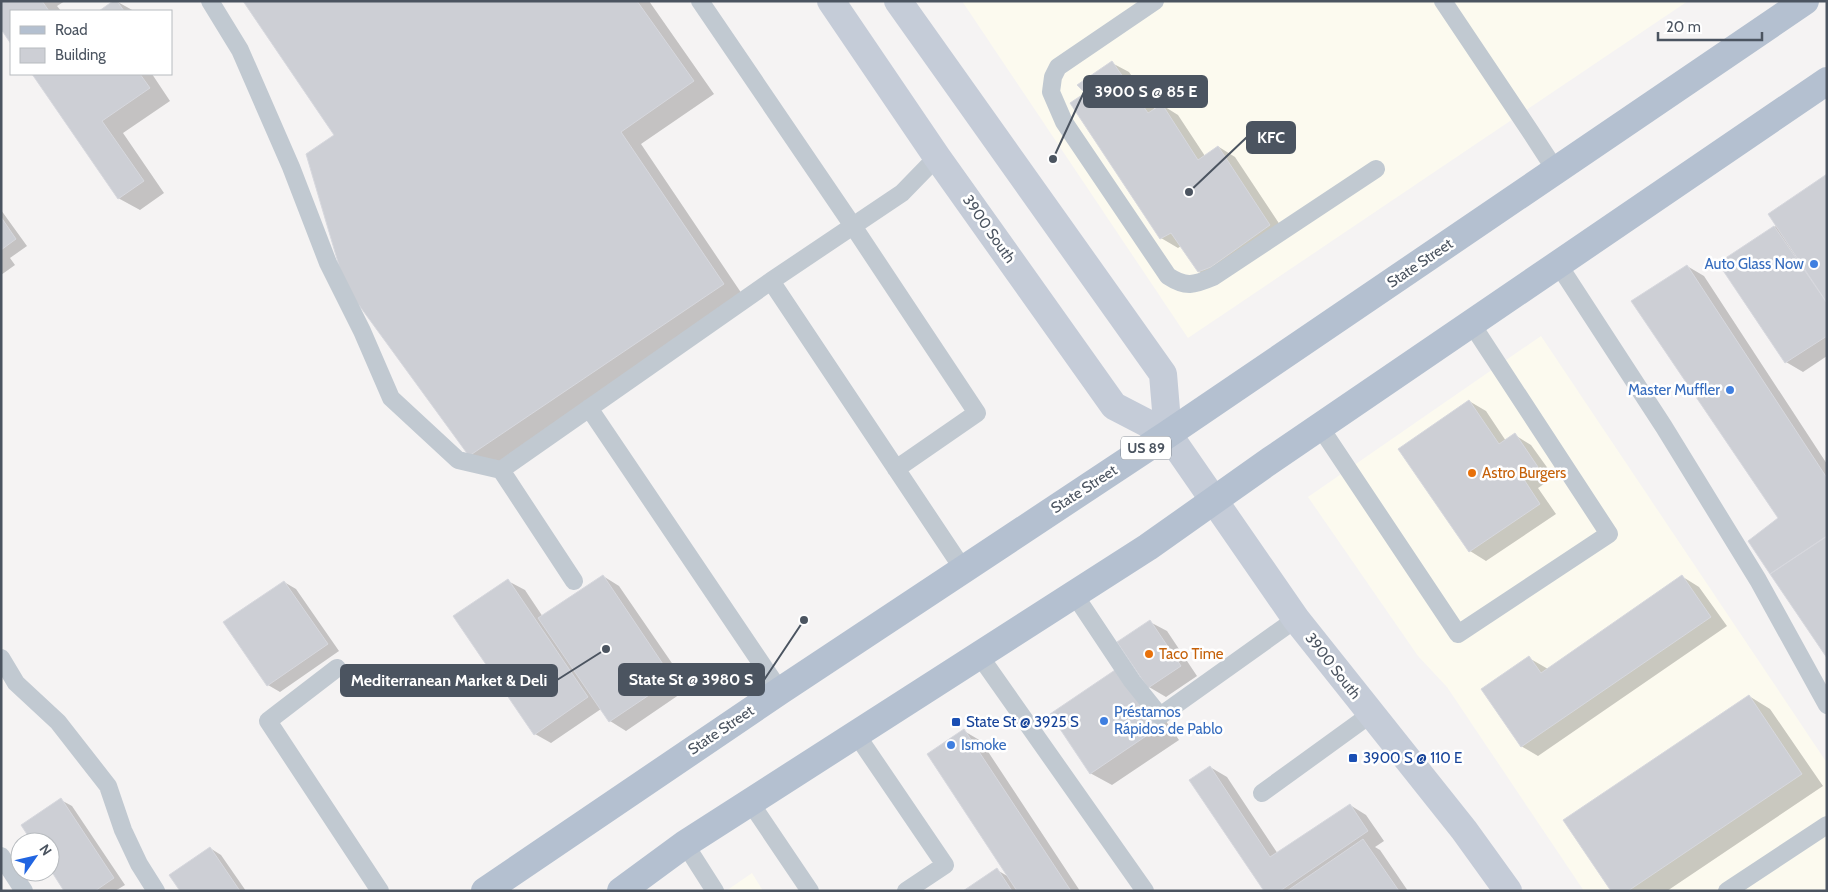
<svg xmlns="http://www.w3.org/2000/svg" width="1828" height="892" viewBox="0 0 1828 892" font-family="Cabin,sans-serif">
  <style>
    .commercial { fill: #fcfaef }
    .shadow { fill: #0003 }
    .building { fill: #cdcfd5; stroke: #d7d8de }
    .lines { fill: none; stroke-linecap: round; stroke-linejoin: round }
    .service { stroke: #c1c9d1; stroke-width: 18 }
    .secondary { stroke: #c5ccd8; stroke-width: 28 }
    .primary { stroke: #b4c0d0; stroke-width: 28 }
    .shop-dot { fill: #3f7fe0; stroke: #fff; stroke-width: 2 }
    .food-dot { fill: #e8710a; stroke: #fff; stroke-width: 2 }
    .transit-dot { fill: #1a4fb4; stroke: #fff; stroke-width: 2 }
    .labels { text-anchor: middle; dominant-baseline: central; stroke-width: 5; stroke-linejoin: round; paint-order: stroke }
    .shield { fill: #fff; stroke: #818790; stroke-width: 1 }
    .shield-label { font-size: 14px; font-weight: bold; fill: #4b5460 }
    .street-label { font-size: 15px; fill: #4b5460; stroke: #fff }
    .shop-label { font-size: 15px; fill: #366cbe; stroke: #fff; text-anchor: end }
    .food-label { font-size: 15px; fill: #c56008; stroke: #fff; text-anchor: start }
    .transit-label { font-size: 15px; fill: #164399; stroke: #fff; text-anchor: start }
    .leader { fill: none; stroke: #4b5460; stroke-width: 2 }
    .callout-dot { fill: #4b5460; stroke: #fff; stroke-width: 2 }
    .callout { fill: #4b5460; stroke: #4b5460; stroke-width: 2 }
    .callout-label { font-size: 16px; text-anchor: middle; font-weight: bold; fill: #fff }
  </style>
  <rect width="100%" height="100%" fill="#f5f3f3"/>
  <path class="commercial" d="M962,1h726l-500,337z
    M1541,336l286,427v128h-243l-137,-204 -29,-31 -110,-159z
    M752,873l11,18h-37z"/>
  <path class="shadow" d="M1,1h64l-8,5 4,5h-50v31l-10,-15z
    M116,1l18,10h-33z
    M245,1h404l65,93 -73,50 103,153 -253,171 -21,-13 -135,-320z
    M1112,63l17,9 26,38 7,-5 16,10 27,41 14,-9 16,10 51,77 -71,47 -16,-9 -18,-26 -3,2 -17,-10 -74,-145z
    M33,74h119l18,27 -47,32 41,60 -24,17 -22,-12z
    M1827,176v180l-24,16 -17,-10 -67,-98 57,-38 -7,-12z
    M1,210l26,36 -17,12 5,7 -14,10z
    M1687,266l17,10 123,188v192l-47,-138z
    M1469,401l17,10 20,30 9,-6 16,10 23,32 -16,11 18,26 -70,47 -16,-10z
    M603,576l16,10 70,102 -63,43 -16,-10 -9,-12 -50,34 -16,-9 -27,-153 17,9 18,27z
    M1683,577l16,10 28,39 -189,130 -17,-10 8,-88 19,11z
    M284,582l12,7 43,62 -59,41 -12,-7z
    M1150,622l17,9 30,45 -31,21 -17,-10z
    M1139,682l40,58 -67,45 -22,-12z
    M1749,696l21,13 53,77 -156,105h-55z
    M964,731l17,10 99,150h-114l31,-21 12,7z
    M1210,767l17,10 51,77 72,-49 16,10 18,26 -9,6 5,3 28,41h-142z
    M61,800l11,6 53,79 -10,6h-49l-16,-24v-25h-17z
    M210,848l11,7 25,36h-64z"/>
  <path class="building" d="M1,1h41l7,10h-38v33l-10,-15z
    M113,1h4l7,10h-25z
    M243,1h394l57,80 -73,51 103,152 -255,172 -124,-170 -39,-132 28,-19z
    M1112,61l36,52 14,-9 36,56 20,-14 52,79 -59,42 -13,5 -27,-39 -11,6 -90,-136 15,-10 -8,-8z
    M32,74h108l10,14 -48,33 42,60 -26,18z
    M1827,174v129l-59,-89z
    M1,217l15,22 -15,11z
    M1774,226l53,77v33l-42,27 -67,-100z
    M1687,265l140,213v58l-57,38 -22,-33 30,-23 -147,-217z
    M1469,400l30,44 16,-11 23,34 -15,11 17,26 -71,48 -71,-103z
    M1827,536v122l-57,-84z
    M603,575l70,104 -64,43 -71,-104z
    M1682,575l29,42 -190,130 -40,-58 48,-33 12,17z
    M508,579l80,118 -54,38 -81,-119z
    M284,581l44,63 -61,42 -44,-64z
    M1150,620l31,46 -33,22 -31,-46z
    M1118,668l40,60 -68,46 -40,-60z
    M1749,695l53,79 -174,117h-17l-48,-71z
    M964,729l107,162h-54l-90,-137z
    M1210,766l60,91 80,-53 18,27 -88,60h-16l-75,-111z
    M61,798l53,80 -19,13h-31l-14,-22v-27h-18l-11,-17z
    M1363,839l36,52h-112z
    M210,847l30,44h-60l-11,-16z
    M997,868l15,23h-49z"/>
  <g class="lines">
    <path class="service" d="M210,1l30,49 51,117 37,96 34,68 29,67 67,62 43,10
      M700,1l153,225 124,187 -81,56
      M1155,1l-97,66 -5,10 -2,15 13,30 104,154c18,12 26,9 45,1l163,-108
      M1443,1l87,130 26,40
      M937,157l-35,36 -131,88 192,288
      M1558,264l106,163 94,153 69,125
      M589,408l191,283
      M1320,427l138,207 151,-100 -138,-211
      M574,581l-73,-111 270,-189
      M1074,594l58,87 28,35 136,-97
      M979,655l166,236
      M1,658l15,25 42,39 50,64 15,44 16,34 17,27
      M337,668l-69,53 112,170
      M856,734l89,131 -39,26
      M1262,793l109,-79
      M750,802l60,89
      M685,844l30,47
      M1,856l23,35
      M1727,891l100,-66"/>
    <path class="secondary" d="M831,1l106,156 177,249 54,28 128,185 168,211 44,61
      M898,1l265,373 5,60"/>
    <path class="primary" d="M485,891l295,-200 388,-257 637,-433
      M621,891l64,-47 463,-297 123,-87 556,-379"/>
  </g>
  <g class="shop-dot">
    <circle cx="1814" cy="264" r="5"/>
    <circle cx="1730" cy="390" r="5"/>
    <circle cx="1104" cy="721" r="5"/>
    <circle cx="951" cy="745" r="5"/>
  </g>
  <g class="food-dot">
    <circle cx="1472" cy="473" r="5"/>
    <circle cx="1149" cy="654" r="5"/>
  </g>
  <g class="transit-dot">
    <rect x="951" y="717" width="10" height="10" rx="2.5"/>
    <rect x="1348" y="753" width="10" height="10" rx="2.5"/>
  </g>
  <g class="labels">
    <rect class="shield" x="1121" y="436.5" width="50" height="23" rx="4"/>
    <g class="shield-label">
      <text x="1146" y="448">US 89</text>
    </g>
    <g class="street-label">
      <text transform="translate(989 229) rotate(55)">3900 South</text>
      <text transform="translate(1420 263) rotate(-34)">State Street</text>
      <text transform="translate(1084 489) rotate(-33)">State Street</text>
      <text transform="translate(1333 666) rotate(52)">3900 South</text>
      <text transform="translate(721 730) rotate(-34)">State Street</text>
    </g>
    <g class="shop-label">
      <text x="1804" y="264">Auto Glass Now</text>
      <text x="1720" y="390">Master Muffler</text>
      <text x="1114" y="712" text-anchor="start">Préstamos<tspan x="1114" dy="17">Rápidos de Pablo</tspan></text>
      <text x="961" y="745" text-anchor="start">Ismoke</text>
    </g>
    <g class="food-label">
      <text x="1482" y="473">Astro Burgers</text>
      <text x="1159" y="654">Taco Time</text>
    </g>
    <g class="transit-label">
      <text x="966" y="722">State St @ 3925 S</text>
      <text x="1363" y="758">3900 S @ 110 E</text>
    </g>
  </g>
  <path class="leader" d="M1053 159L1084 92M1189 192L1247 137M804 620L764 680M606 649L557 680"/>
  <g class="callout-dot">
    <circle cx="1053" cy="159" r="5"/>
    <circle cx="1189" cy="192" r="5"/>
    <circle cx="804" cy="620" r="5"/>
    <circle cx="606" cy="649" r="5"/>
  </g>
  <g class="callout">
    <rect x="1084" y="76" width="123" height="31" rx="5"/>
    <rect x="1247" y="122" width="48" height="31" rx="5"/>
    <rect x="619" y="664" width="145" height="31" rx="5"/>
    <rect x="341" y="665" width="216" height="31" rx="5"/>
  </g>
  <g class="callout-label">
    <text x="1146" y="97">3900 S @ 85 E</text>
    <text x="1271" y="143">KFC</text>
    <text x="691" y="685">State St @ 3980 S</text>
    <text x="449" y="686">Mediterranean Market &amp; Deli</text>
  </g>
  <rect width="1828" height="892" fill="none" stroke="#4b5460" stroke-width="5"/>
  <rect x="10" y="10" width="162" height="65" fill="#ffffff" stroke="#b7bbbf"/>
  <rect x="20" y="26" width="25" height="8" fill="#b4c0d0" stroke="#b7bbbf"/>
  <text x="55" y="35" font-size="15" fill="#4b5460">Road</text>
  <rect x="20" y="48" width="25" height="15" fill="#cdcfd5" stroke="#b7bbbf"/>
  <text x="55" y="60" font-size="15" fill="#4b5460">Building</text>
  <g transform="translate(35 857) rotate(56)"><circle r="24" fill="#ffffff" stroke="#b7bbbf"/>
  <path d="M0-4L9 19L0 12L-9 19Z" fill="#2165e1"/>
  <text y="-8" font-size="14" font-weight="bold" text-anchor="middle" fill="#4b5460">N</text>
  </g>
  <path d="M1658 32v8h104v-8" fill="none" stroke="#4b5460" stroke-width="2.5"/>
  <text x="1666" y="32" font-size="15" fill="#4b5460" stroke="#ffffff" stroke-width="4" paint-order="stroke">20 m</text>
</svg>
